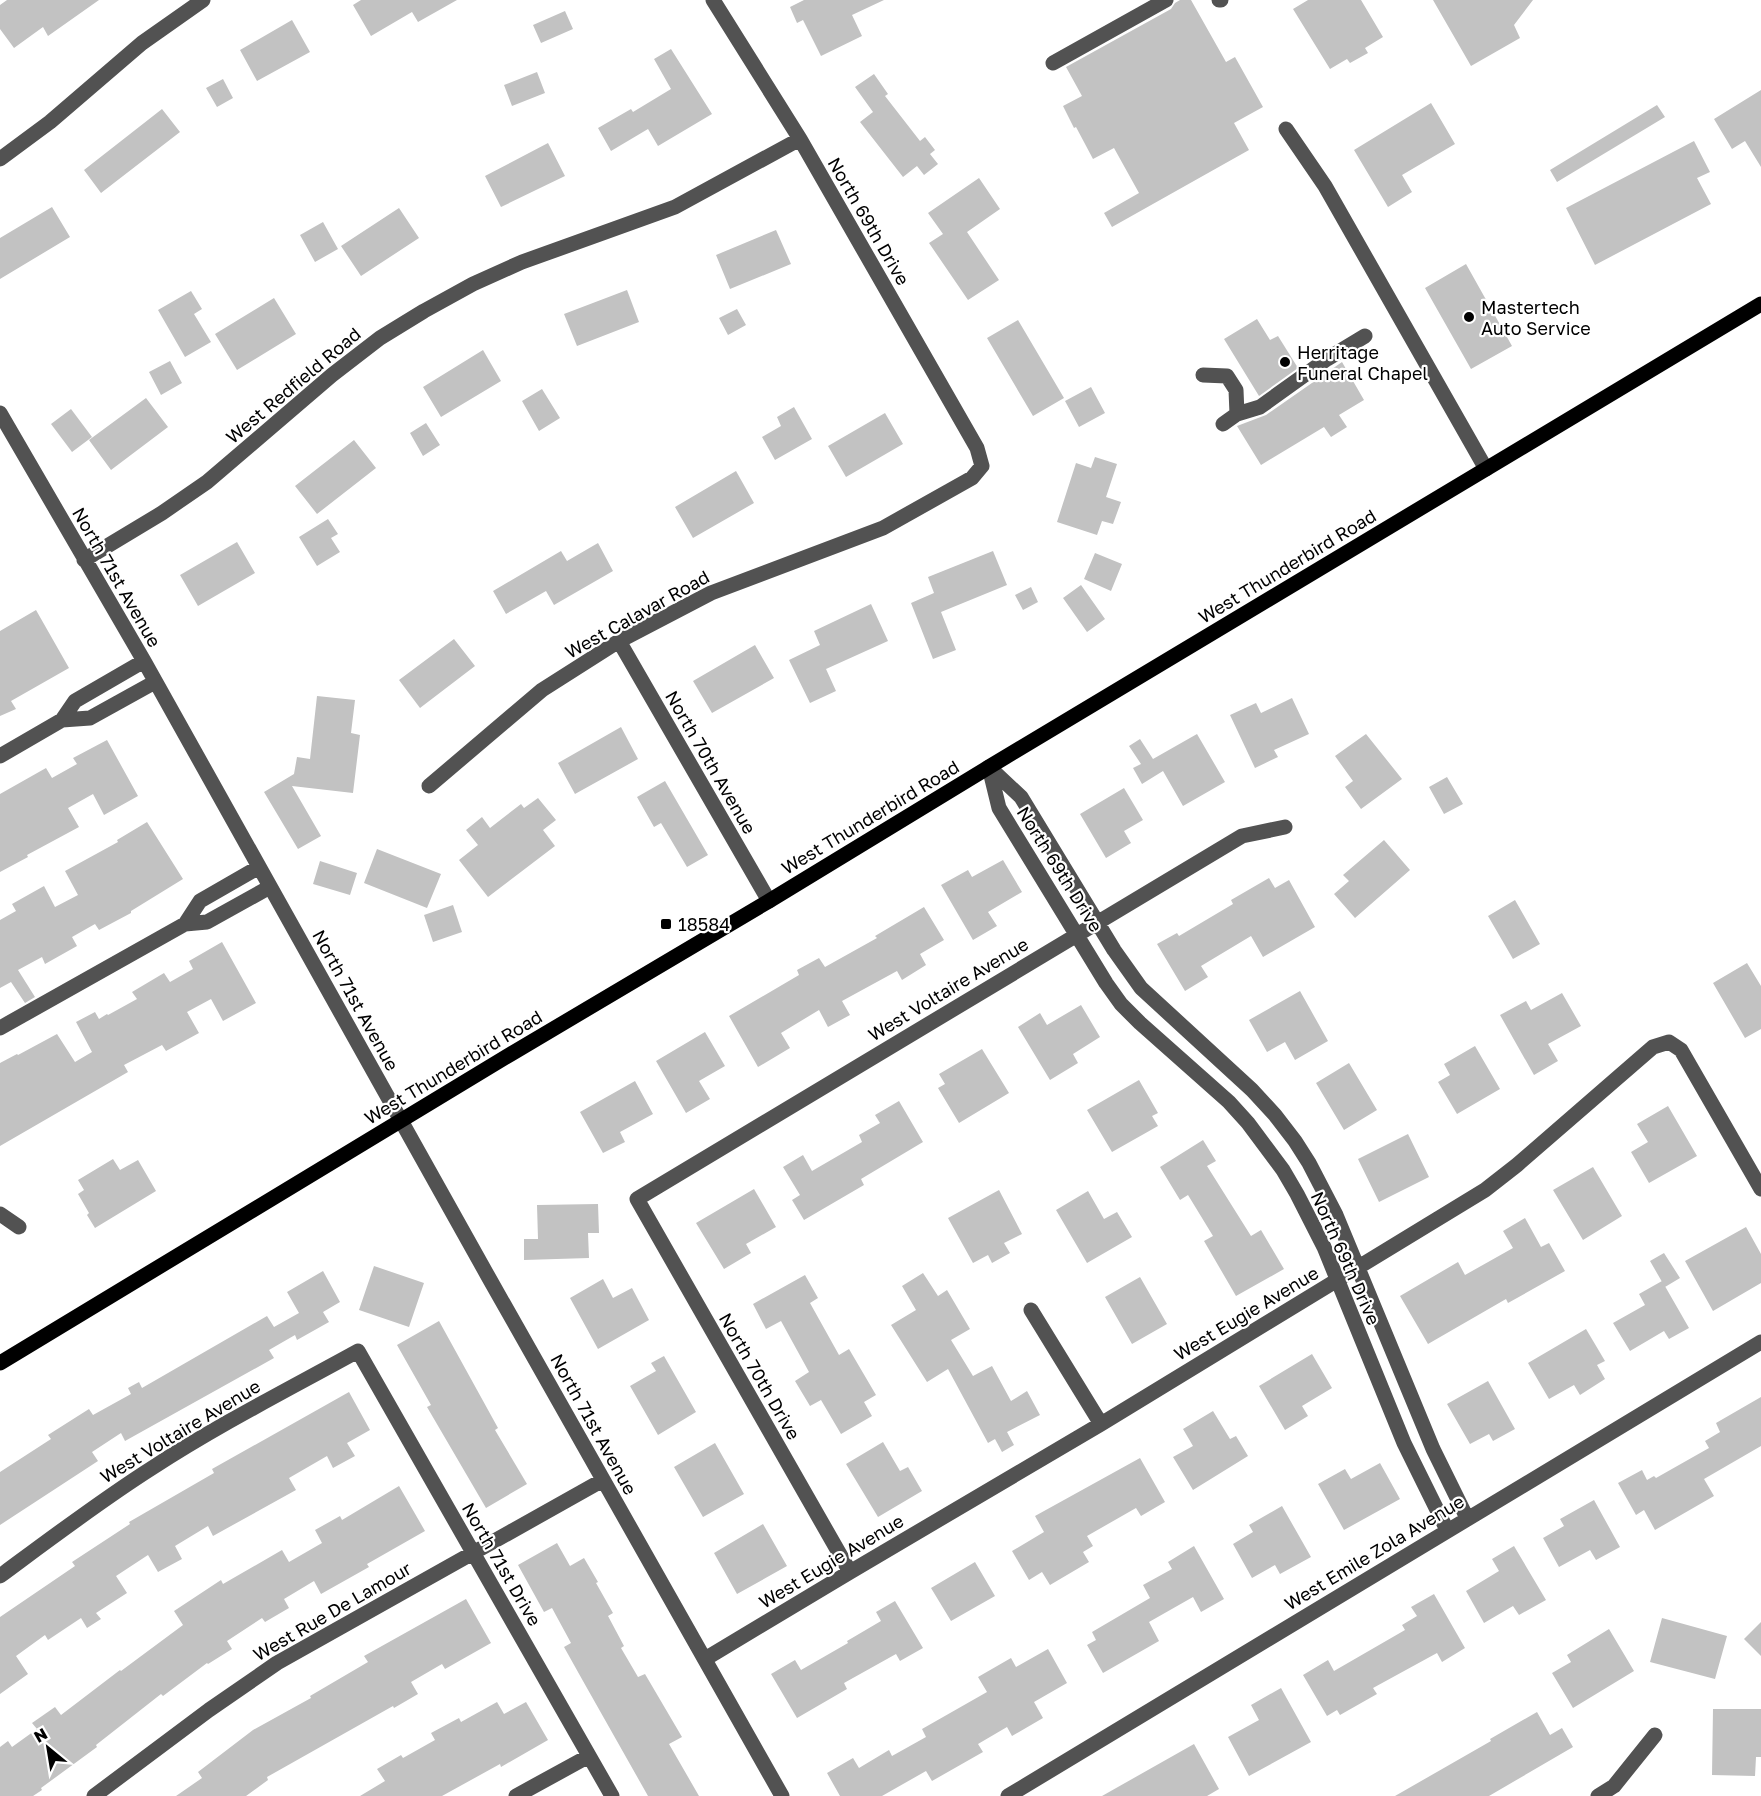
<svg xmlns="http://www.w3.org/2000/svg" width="1761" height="1796" viewBox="0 0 1761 1796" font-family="'Golos Text',sans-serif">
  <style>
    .building { fill: #c2c2c2 }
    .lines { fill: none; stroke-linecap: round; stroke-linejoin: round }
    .minor { stroke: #525252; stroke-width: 15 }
    .major { stroke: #000; stroke-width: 15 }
    .poi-dot { fill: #000; stroke: #fff; stroke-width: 2 }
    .labels { text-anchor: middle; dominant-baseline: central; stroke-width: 4.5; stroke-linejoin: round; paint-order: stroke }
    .street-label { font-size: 18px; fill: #000; stroke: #fff }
    .poi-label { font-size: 18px; fill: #000; stroke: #fff; text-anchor: start }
  </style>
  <rect width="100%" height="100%" fill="#fff"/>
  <path class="building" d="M7,0h92l-51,36 -5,-9 -29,21 -14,-19v-24z
    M361,0h96l-39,22 -6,-10 -41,24 -18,-31z
    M804,0h80l-32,15 10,21 -41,20 -18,-36 -6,3 -7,-16z
    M1180,0h11l35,62 9,-5 28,50 -29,16 15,27 -137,77 -8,-14 35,-20 -25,-45 -21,11 -17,-32 -2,1 -11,-22 19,-10 -16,-29 105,-58 4,-6z
    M1308,0h53l22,37 -18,11 3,5 -18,10 -3,-4 -17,10 -37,-60z
    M1433,0h100l-19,25 6,13 -49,28z
    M565,11l8,18 -32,14 -8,-18z
    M292,20l18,32 -53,29 -17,-31z
    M671,49l41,65 -54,32 -10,-17 -37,22 -13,-23 33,-19 2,3 38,-23 -17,-30z
    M537,72l8,21 -33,13 -8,-21z
    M874,74l14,20 -3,2 35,45 5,-4 10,13 -5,4 8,10 -14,11 -7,-9 -14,11 -43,-55 13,-10 -18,-25z
    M223,79l10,19 -16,9 -11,-19z
    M1761,90v77l-16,-26 -13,8 -18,-30z
    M1431,103l24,41 -53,31 10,17 -24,15 -34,-57z
    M1657,105l8,12 -108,65 -7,-12z
    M162,109l18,23 -79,61 -17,-23z
    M1694,141l16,31 -13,6 14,26 -116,61 -29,-57z
    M548,143l17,33 -64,31 -16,-31z
    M979,178l21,31 -33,23 32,48 -31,20 -39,-57 14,-9 -15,-21z
    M52,207l18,30 -70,42v-41z
    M399,208l20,30 -58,38 -20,-30z
    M323,222l15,27 -23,13 -15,-27z
    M776,230l15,34 -61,25 -14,-34z
    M1466,264l46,82 -41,23 -46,-81z
    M627,290l12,32 -62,24 -13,-32z
    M191,291l11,18 -8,5 17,28 -26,15 -27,-47z
    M274,298l22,36 -59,36 -22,-36z
    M737,309l9,16 -18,10 -9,-17z
    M1257,319l13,21 8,-4 20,32 -39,28 -35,-57z
    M1018,320l46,78 -31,18 -46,-78z
    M483,350l18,31 -60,36 -18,-30z
    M170,361l12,22 -21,12 -12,-23z
    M1342,362l22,38 -25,15 8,12 -16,10 -7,-10 -63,38 -24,-39 29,-11z
    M1091,387l14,26 -26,14 -14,-26z
    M542,389l18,29 -21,13 -17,-30z
    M146,398l22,29 -57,43 -22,-30z
    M794,407l18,32 -37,21 -13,-23 19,-11 -4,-9z
    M71,409l21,28 -20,15 -21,-28z
    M885,413l18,31 -57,33 -18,-31z
    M426,423l14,22 -17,11 -13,-23z
    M354,440l22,28 -59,46 -22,-28z
    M1095,457l22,7 -11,33 15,5 -8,22 -11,-3 -5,14 -40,-13 19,-59 15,5z
    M736,471l18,32 -61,35 -18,-31z
    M328,519l10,15 -7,4 9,14 -23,14 -18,-29z
    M237,542l18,31 -57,33 -18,-31z
    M598,543l15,28 -59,34 -8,-14 -40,23 -13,-23 68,-40 6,10z
    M993,551l14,34 -66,27 15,38 -23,9 -22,-56 23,-10 -6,-16z
    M1095,553l27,11 -11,27 -27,-12z
    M1081,585l24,34 -18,13 -24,-34z
    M1031,587l7,15 -15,8 -8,-15z
    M871,604l17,37 -62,28 10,22 -26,12 -21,-43 31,-15 -6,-14z
    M36,610l33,58 -58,33 5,8 -16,7v-85z
    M454,639l21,27 -55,42 -21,-28z
    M755,645l19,33 -62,35 -19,-32z
    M317,696l38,4 -4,33 9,2 -7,58 -61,-7 29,50 -23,13 -34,-57 30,-18 3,-17 13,2z
    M1292,698l17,36 -35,16 4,7 -23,11 -25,-53 26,-12 5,10z
    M621,727l17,32 -63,35 -17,-31z
    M1197,734l28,48 -42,24 -20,-35 -21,13 -9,-16 8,-4 -12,-18 11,-7 13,20z
    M1366,734l36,45 -41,30 -16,-22 8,-6 -18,-25z
    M107,740l31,56 -34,19 -11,-21 -25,14 11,19 -52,28 1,2 -28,15v-78l46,-26 6,10 25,-14 -4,-6z
    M1447,777l16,27 -19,10 -15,-27z
    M665,781l43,74 -21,12 -26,-44 -7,4 -17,-30z
    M1124,788l19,32 -19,11 7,12 -25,15 -26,-44z
    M538,798l18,22 -13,10 12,16 -67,51 -29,-37 19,-15 -12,-15 16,-13 8,11 31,-24 3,4z
    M147,822l36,57 -52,32v2l-32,17 -4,-6 -23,13 5,9 -32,18 -3,-7 -24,13 17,27 -10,6 -14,-21 -11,6v-68l16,-9 -4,-7 32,-18 11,21 23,-12 -13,-24 53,-29 -1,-2z
    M1384,840l26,30 -55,48 -21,-24 15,-13 -6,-6z
    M377,849l64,25 -14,34 -63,-25z
    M1003,860l19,32 -34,20 9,14 -24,14 -32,-55 27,-15 4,7z
    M320,861l37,12 -7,22 -37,-11z
    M1269,878l6,10 14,-8 26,47 -52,30 -12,-21 -50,30 7,11 -23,14 -28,-47 20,-11 2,3 54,-32 -2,-4z
    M1515,900l25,44 -27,15 -25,-43z
    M453,905l9,27 -29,10 -9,-27z
    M924,907l20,33 -24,14 6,11 -24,15 -5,-9 -55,30 8,14 -22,12 -9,-17 -38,23 9,15 -32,19 -29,-51 70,-41 -2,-5 22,-12 6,9 52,-29 -2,-2z
    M222,942l34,61 -33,18 -12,-22 -24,13 12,21 -33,18 -4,-6 -38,20 4,7 -128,74v-83l17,-9 1,1 39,-21 18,28 17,-10 -16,-30 19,-10 4,7 8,-5 1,1 29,-16 -5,-7 32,-19 6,9 23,-13 -4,-8z
    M1747,963l14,23v43l-16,9 -32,-55z
    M1300,991l28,50 -33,19 -10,-18 -18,10 -18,-32z
    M1562,993l19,33 -33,18 10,17 -24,14 -34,-60 26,-14 5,9z
    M1081,1005l19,32 -27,17 5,9 -28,17 -32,-53 22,-14 7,12z
    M705,1032l20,34 -26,15 11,18 -24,14 -30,-52z
    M1475,1046l25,43 -43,25 -19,-32 12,-7 -6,-11z
    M982,1049l27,44 -50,30 -21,-35 7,-4 -6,-10z
    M1349,1063l28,47 -33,20 -28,-47z
    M1139,1080l19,33 -6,3 6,10 -46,26 -25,-42z
    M635,1081l18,33 -33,18 5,10 -22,11 -23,-41z
    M899,1101l24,41 -62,37 3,6 -60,35 -12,-20 8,-5 -17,-28 20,-12 9,16 50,-29 -3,-7 21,-12 -5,-8z
    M1668,1106l29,50 -48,27 -18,-31 17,-10 -11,-18z
    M1408,1134l21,43 -50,25 -21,-43z
    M1203,1140l13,21 -9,5 44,70 10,-6 23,39 -48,27 -32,-55 9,-5 -25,-41 -8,5 -20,-33z
    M113,1159l7,11 18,-10 18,31 -61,37 -8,-13 2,-2 -11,-19 6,-4 -6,-10z
    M1593,1167l29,49 -39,24 -30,-50z
    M754,1189l22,38 -30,17 5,9 -27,16 -28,-46z
    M999,1190l23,44 -18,9 6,10 -18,10 -4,-8 -15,8 -25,-45z
    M1088,1191l16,28 13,-7 15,25 -45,26 -31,-53z
    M598,1204l1,29h-11l1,25 -65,2v-21h14l-1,-34z
    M1525,1218l16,29 8,-4 16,28 -57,32 -2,-4 -78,45 -28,-48 58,-34 7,13 48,-27 -10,-17z
    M1746,1227l15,27v29l-48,28 -28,-50z
    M1664,1253l16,25 -15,9 -15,-26z
    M374,1266l50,17 -15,44 -50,-17z
    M323,1271l17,31 -17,10 6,10 -32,18 -2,-5 -26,15 5,8 -149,83 -4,-8 -29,19 6,9 -98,64v-53l51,-33 -3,-4 41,-26 4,6 38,-21 -3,-6 11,-6 3,6 125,-72 7,11 25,-14 -12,-21z
    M923,1273l15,23 9,-6 23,39 -19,11 22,36 19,-10 19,35 16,-10 13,24 -33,17 7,13 -12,7 -7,-13 -7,4 -40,-74 -21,13 -36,-57 25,-15 -14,-24z
    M805,1275l13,23 -8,5 29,52 10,-6 27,46 -12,7 8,14 -31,18 -20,-34 -11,6 -15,-25 14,-9 -28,-51 -15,8 -13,-25z
    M1140,1277l27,47 -35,20 -27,-47z
    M603,1279l10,19 19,-10 17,32 -51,29 -28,-51z
    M1662,1281l27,47 -20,11 -5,-8 -34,20 -17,-28 32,-18 -6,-11z
    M439,1321l59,107 -3,2 32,54 -41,24 -59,-101 4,-2 -34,-60z
    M1586,1329l19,32 -8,4 8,14 -25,16 -6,-10 -25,14 -21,-36z
    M1312,1354l20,34 -30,18 6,10 -23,14 -26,-44z
    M664,1356l32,56 -38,23 -28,-49 26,-15 -5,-8z
    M1488,1381l27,48 -22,12 -4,-7 -19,10 -23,-40z
    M349,1392l21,38 -23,13 8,13 -22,12 -6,-12 -38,22 7,12 -83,46 -5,-10 -33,20 7,13 -24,13 -10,-17 -32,21 11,17 -31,20 5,6 -14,9 -6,-10 -33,22 -3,-5 -29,21 12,18 -28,20v-77l75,-51 -3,-4 58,-38 -1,-2 85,-49 -2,-4z
    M1761,1397v49l-57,33 10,17 -59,34 -11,-20 -8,5 -18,-32 24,-13 5,10 7,-4 2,2 53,-30 -4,-7 15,-9 -4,-9z
    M1213,1411l17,28 6,-3 12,20 -55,34 -20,-33 20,-11 -10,-17z
    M883,1442l17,29 8,-4 14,24 -44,26 -32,-53z
    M715,1443l29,51 -41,23 -29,-50z
    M1140,1458l25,44 -24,14 -5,-8 -49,28 6,10 -10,6 6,10 -39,23 -8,-13 -13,8 -17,-29 32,-19 -9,-16z
    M1380,1463l20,36 -56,31 -26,-46 27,-15 6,10z
    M399,1486l26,45 -58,33 2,3 -48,27 -7,-13 -30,18 5,9 -24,14 -3,-4 -35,23 5,8 -24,15 -1,-1 -44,33 -2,-2 -65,51 1,2 -56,41 1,2 -9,6h-33v-49l8,-6 4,6 25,-18 -5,-6 23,-16 6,8 59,-45 1,1 62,-46 -9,-14 47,-31 2,4 59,-34 7,12 33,-19 -7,-13 25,-14 2,4z
    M1594,1500l26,47 -24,13 -6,-10 -31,17 -16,-29 21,-12 -4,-7z
    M1282,1506l29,51 -31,17 -5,-9 -23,13 -19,-34 20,-12 -4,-7z
    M763,1524l24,42 -50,28 -23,-41z
    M557,1543l13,23 14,-8 14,24 -2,1 17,30 -5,3 16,30 -3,2 17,29 7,-3 37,63 -13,7 30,52h-51l-65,-115 -19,-34 7,-4 -19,-35 -8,4 -26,-47z
    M1194,1546l30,53 -23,13 -8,-15 -44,25 10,19 -56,32 -16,-28 9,-5 -4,-8 58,-34 -7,-13 29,-16 -4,-7z
    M1514,1546l32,54 -27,15 -6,-9 -29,17 -18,-32 33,-20 -7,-12z
    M975,1562l20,34 -44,25 -20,-33z
    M1434,1594l31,54 -23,14 -5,-9 -64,35 4,6 -37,21 -3,-5 -10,6 -24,-41 25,-15 6,11 71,-41 -3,-5 15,-9 -6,-9z
    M466,1599l25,44 -46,26 -3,-5 -31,18 7,12 -24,14 -1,-2 -126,71 1,3 -22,16h-70l26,-18 -4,-6 55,-42 58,-32 -1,-2 58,-34 -4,-6z
    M895,1601l28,47 -23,13 -4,-7 -52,29 3,6 -50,29 -26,-44 24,-14 6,10 47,-27 -1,-2 34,-20 -5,-9z
    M1662,1618l65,18 -12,43 -65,-17z
    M1761,1622v34l-17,-17z
    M1609,1629l25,42 -61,37 -21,-35 19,-11 -4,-7z
    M1048,1649l19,34 -33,19 9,16 -31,18 -5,-9 -29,17 5,8 -51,29 -6,-10 -44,25h-42l-13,-23 26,-15 6,10 30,-18 3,6 34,-19 -4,-8 65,-37 -9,-15 33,-19 5,9z
    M1281,1688l30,54 -62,34 -21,-39 31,-17 -8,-15z
    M497,1702l7,12 22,-12 22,38 -47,27 -1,-3 -58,32h-82l25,-15 -8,-12 24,-14 2,3 32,-18 -4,-7 28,-15 2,4z
    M1713,1709h48v48h-5l-1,19 -43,-1z
    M1537,1712l13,23 12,-7 11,19 -84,49h-94l96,-55 -1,-2z
    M1194,1744l25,45 -12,7h-105z"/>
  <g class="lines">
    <path class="minor" d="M1219,0h2
      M1053,63l113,-63
      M1286,129l39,57 161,283
      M0,159l50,-37 92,-79 61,-43
      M1203,375l24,1 9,14 1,24 -14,10
      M0,413l144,248 345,617 293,518
      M1237,414l23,-7 67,-48 38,-23
      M84,560l78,-47 45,-31 125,-107 48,-37 44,-27 49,-27 49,-22 153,-55 125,-68
      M619,641l150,260
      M62,720l28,-2 65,-36
      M0,756l62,-36 13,-19 69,-40
      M989,767l32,30 93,153 27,38 111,102 23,25 20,26 14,22 27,52 97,234 34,69
      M989,767l10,41 107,175 15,21 19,19 89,79 19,21 35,47 14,24 27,53 80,196 43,87
      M429,786l113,-96 77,-49 92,-48 172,-65 89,-50 10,-12 -5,-18 -177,-309 -87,-139
      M185,924l15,-23 59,-34
      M0,1028l185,-104 22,-2 63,-35
      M0,1214l19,13
      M1031,1310l70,114
      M850,1572l-213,-373 605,-363 43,-9
      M0,1576c50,-37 100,-75 152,-108 66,-43 137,-79 206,-117l254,445
      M705,1659l145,-87 251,-148 384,-234 32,-25 136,-118 16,-5 12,8 80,139
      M94,1796l115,-86 68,-47 326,-183
      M516,1796l73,-40
      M1008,1796l753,-454
      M1598,1796l16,-10 41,-51"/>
    <path class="major" d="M0,1363l511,-309 258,-153 220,-134 772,-463"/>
  </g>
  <g class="poi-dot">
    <circle cx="1469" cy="317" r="6"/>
    <circle cx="1285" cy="362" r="6"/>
    <rect x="660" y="918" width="12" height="12" rx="3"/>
  </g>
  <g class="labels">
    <g class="street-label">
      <text transform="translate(869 221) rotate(60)">North 69th Drive</text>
      <text transform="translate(293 385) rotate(-40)">West Redfield Road</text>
      <text transform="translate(1287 566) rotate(-31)">West Thunderbird Road</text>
      <text transform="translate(117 577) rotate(60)">North 71st Avenue</text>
      <text transform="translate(637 614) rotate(-29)">West Calavar Road</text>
      <text transform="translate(711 762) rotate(60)">North 70th Avenue</text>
      <text transform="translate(870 817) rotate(-31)">West Thunderbird Road</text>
      <text transform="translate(1060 869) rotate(58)">North 69th Drive</text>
      <text transform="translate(948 989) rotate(-31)">West Voltaire Avenue</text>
      <text transform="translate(356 1000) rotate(61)">North 71st Avenue</text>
      <text transform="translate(453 1067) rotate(-31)">West Thunderbird Road</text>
      <text transform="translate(1346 1258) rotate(66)">North 69th Drive</text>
      <text transform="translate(1246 1313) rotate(-31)">West Eugie Avenue</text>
      <text transform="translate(760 1376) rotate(60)">North 70th Drive</text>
      <text transform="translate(594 1424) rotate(61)">North 71st Avenue</text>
      <text transform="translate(180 1431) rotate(-31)">West Voltaire Avenue</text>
      <text transform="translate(1374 1552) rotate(-31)">West Emile Zola Avenue</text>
      <text transform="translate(831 1561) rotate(-31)">West Eugie Avenue</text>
      <text transform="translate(502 1564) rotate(60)">North 71st Drive</text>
      <text transform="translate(332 1611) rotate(-30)">West Rue De Lamour</text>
    </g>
    <g class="poi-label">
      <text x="1481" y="307">Mastertech<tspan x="1481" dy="21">Auto Service</tspan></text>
      <text x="1297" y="352">Herritage<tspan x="1297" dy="21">Funeral Chapel</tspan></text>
      <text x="678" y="924">18584</text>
    </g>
  </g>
  <g transform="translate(48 1748) rotate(330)" stroke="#ffffff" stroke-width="4.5" paint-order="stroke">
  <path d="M0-4.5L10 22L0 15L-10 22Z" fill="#000000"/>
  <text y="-9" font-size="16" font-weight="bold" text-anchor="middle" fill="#000000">N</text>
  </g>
</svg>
